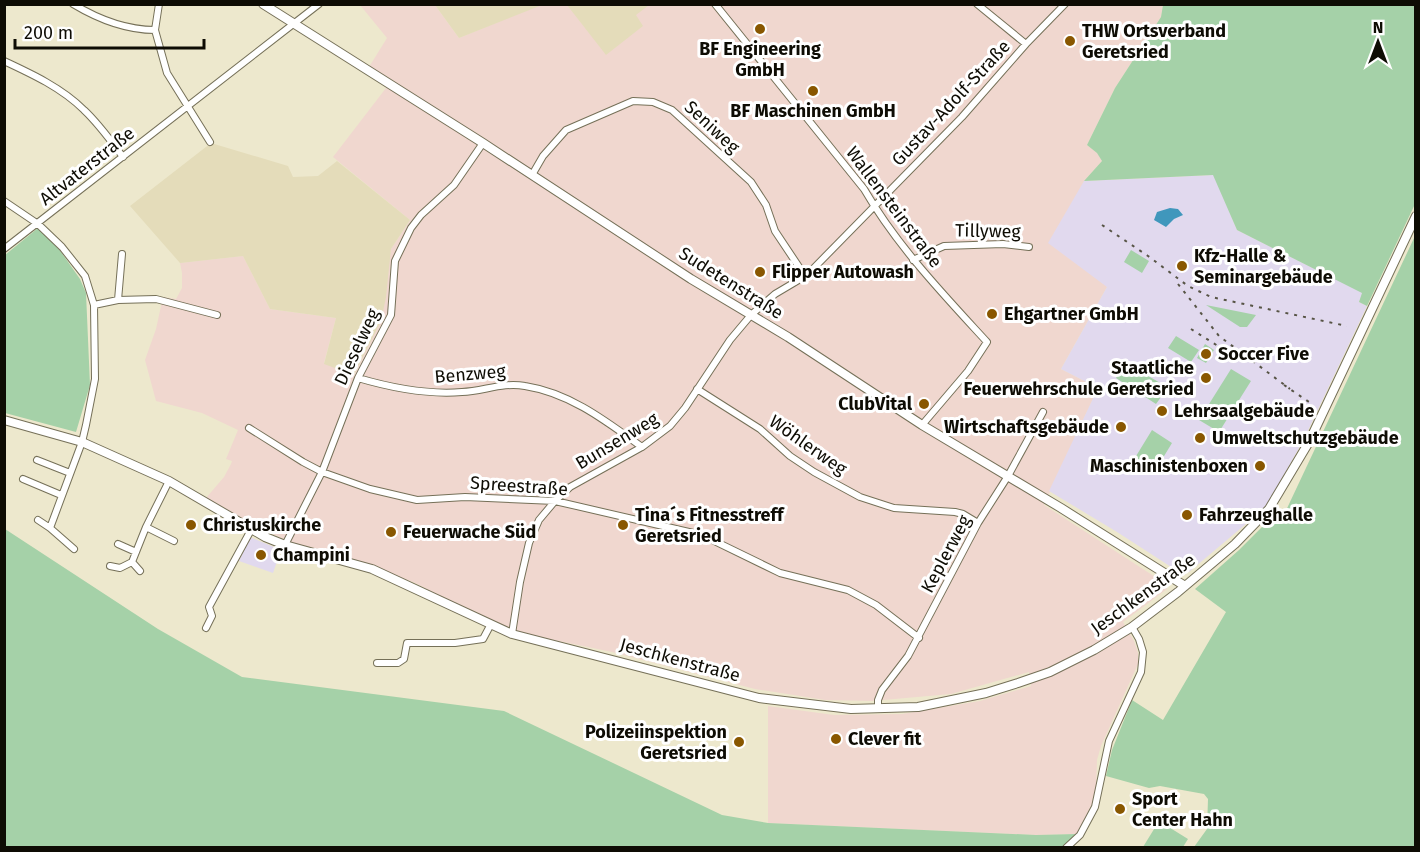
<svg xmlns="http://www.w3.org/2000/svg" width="1420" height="852" viewBox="0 0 1420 852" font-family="'Fira Sans',sans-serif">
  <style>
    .commercial { fill: #f0d7cf }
    .built { fill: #e4dcba }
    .education { fill: #e1d9ee }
    .green { fill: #a5d1a8 }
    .water { fill: #4097bc }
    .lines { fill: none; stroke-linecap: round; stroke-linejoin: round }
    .street-casing { stroke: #757058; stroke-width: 8 }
    .secondary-casing { stroke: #757058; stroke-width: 10 }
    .street { stroke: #fff; stroke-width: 6 }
    .secondary { stroke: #fff; stroke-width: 8 }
    .rail { stroke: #575445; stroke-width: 2; stroke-dasharray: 3 6; stroke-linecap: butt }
    .poi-dot { fill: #895700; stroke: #fff; stroke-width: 2 }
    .labels { text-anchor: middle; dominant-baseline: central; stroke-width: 6; stroke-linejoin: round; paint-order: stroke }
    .poi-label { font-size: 18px; font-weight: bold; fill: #0e0c04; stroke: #fff; text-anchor: start }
    .street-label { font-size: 18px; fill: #0e0c04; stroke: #fff }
  </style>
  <rect width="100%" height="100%" fill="#ede8cd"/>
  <path class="commercial" d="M542,4l621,1 -2,12 -46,71 -28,57 11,8 4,8 -18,20 23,106 -46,82 37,19 -54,117 119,77 4,7 -44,33 11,19 4,12v11l-37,82 -4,14 -1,29 -4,15 -15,30 -41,1 -268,-12v-117l66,9 68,-1 78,-13 51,-15 -2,-14 -78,22 -79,7 -47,-1 -70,-11 -143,-37 -102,-21 -97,-49 -83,-30 -37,-9 -34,-15 -53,-30 18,-21 7,-13 1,-3 -6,-2 12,-29 -36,-17 -46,-12 -11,-41 11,-31 7,-32 13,2 6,-11v-15l-2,-10 63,-7 27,53 66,9 -12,45 30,11 34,-105 3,-20 19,-29 -77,-63 53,-69 8,-7 -25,-14 18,-29 -27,-33h75l24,33z"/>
  <path class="built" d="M435,5h107l-83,33z
    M567,5h82l-13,10 7,11 -37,29z
    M211,143l77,23 5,11 25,-1 19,-15 73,59 -19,29 -5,48 -5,24 -27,54 -30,-11 12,-46 -66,-9 -27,-53 -63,7 -50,-57z"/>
  <path class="education" d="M1214,175l23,55 126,63 -4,9 8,4 -63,133 -38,68 -77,65 -7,2 -65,-42 -68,-41 49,-103 -37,-19 46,-82 -59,-44 36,-62z
    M250,537l31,13 -8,23 -34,-12z"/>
  <path class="green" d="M1163,5h252v199l-48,102 -8,-4 3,-9 -125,-63 -24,-55 -129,6 18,-20 -5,-8 -10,-8 28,-57 46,-71z
    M38,228l21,21 21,30 6,14 4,92 -14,47 -71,-19v-158z
    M1415,236v611h-221l13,-18 1,-30 -4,-5 -44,-8 -11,2 -43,-12 6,-26 20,-50 31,20 63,-108 -31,-23 44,-39 36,-36 7,5z
    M1131,250l18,11 -7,12 -18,-11z
    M1206,305l50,10 -9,12h-7z
    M1176,336l23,14 -8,12 -23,-14z
    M1205,344l9,6 -8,13 -9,-5z
    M1128,364l44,26 -4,6 -4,-3 -8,11 -40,-26 6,-11z
    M1231,369l20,12 -32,51 -20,-12z
    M1152,430l20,13 -14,23 -9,4 -16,-9z
    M5,529l153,100 84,48 262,34 218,104 46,8 268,12 41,-1 -15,14 -1057,-1z
    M1159,821l29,18 -5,8h-40z"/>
  <path class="water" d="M1170,208l8,1 5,6 -9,4 -8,8 -12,-7 3,-8z"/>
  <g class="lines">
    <g class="street-casing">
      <path id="street" d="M73,4c25,15 53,26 82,26
        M159,4l-4,26 12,43 43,69
        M715,4l149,185c33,57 79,105 123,153l-19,29 -46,54
        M977,4l49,40
        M4,61c28,13 58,27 80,49 15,14 27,31 39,47
        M532,175l11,-19 23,-26 67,-29 20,1 19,8 79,72 15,23 9,26 30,45
        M4,201l34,23 24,23 23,29 9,29 1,74 -9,46 -4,17 -32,86 -12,-8
        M4,249l315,-245
        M913,260l31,-14 59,-2 26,3
        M118,300l4,-46
        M94,305l24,-5 38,-1 61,16
        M358,378c34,10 68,17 104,14 22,-1 41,-10 63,-6 45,7 81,35 117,61
        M697,389l63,40 30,27 24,16 46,25 34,11 61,4 8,2 15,9
        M249,428l54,34 19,10 48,17 47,11 48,-3 90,4 147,34 78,38 68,17 28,15 43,33
        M37,460l33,13
        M23,479l38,16
        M146,527l28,14
        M50,528l24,21
        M118,544l18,8
        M285,545l37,-73 36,-94 33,-63 4,-54 16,-33 10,-13 33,-30 29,-42
        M110,566l10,2 12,-6
        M140,571l-8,-9 14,-35 23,-46
        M206,628l6,-12 -3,-9 42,-77
        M512,634l8,-52 9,-39 10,-23 16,-19 15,-14 72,-40 28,-21 15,-18 45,-68 21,-25 24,-21 32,-19 155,-158 64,-73 39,-40
        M377,663h21l6,-4 3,-16h48l28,-4 8,-15
        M878,709v-9l4,-10 26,-34 70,-133 30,-47 35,-64
        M1066,848l14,-13 15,-28 14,-66 32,-69 2,-20 -4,-13 -7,-12"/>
    </g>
    <g class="secondary-casing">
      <path id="secondary" d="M263,4l220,139 208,136 97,58 134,88 139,83 124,78
        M4,420l78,22 87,39 96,56 20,8 87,24 140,65 247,64 92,11 67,-2 68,-14 32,-10 32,-11 44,-22 38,-23 46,-35 57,-48 34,-35 40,-67 107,-226"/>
    </g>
    <use href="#street" class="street"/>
    <use href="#secondary" class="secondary"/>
    <path class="rail" d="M1102,225l46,31 40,30 23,11 136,29
      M1178,284l41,52 71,53
      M1191,329l38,24
      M1284,385l25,17"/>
  </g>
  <g class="poi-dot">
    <circle cx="760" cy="29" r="6"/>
    <circle cx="1070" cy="41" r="6"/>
    <circle cx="813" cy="91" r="6"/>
    <circle cx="1182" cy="266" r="6"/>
    <circle cx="760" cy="272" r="6"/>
    <circle cx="992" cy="314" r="6"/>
    <circle cx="1206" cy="354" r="6"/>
    <circle cx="1206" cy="378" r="6"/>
    <circle cx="924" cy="404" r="6"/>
    <circle cx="1162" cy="411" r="6"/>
    <circle cx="1121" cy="427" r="6"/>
    <circle cx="1200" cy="438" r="6"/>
    <circle cx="1260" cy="466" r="6"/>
    <circle cx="1187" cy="515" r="6"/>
    <circle cx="191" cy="525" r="6"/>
    <circle cx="623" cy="525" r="6"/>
    <circle cx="391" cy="532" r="6"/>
    <circle cx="261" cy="555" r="6"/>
    <circle cx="836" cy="739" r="6"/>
    <circle cx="739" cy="742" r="6"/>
    <circle cx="1120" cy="809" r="6"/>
  </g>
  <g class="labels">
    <g class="poi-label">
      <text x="1082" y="31">THW Ortsverband<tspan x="1082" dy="21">Geretsried</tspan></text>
      <text x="760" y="49" text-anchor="middle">BF Engineering<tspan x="760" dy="21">GmbH</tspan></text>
      <text x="813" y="111" text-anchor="middle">BF Maschinen GmbH</text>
      <text x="1194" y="256">Kfz-Halle &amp;<tspan x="1194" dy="21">Seminargebäude</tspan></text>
      <text x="772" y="272">Flipper Autowash</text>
      <text x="1004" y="314">Ehgartner GmbH</text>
      <text x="1218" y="354">Soccer Five</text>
      <text x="1194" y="368" text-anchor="end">Staatliche<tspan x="1194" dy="21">Feuerwehrschule Geretsried</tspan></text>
      <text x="912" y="404" text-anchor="end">ClubVital</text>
      <text x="1174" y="411">Lehrsaalgebäude</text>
      <text x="1109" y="427" text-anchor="end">Wirtschaftsgebäude</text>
      <text x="1212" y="438">Umweltschutzgebäude</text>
      <text x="1248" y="466" text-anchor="end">Maschinistenboxen</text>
      <text x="635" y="515">Tina´s Fitnesstreff<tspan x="635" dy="21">Geretsried</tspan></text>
      <text x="1199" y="515">Fahrzeughalle</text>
      <text x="203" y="525">Christuskirche</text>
      <text x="403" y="532">Feuerwache Süd</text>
      <text x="273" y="555">Champini</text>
      <text x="727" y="732" text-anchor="end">Polizeiinspektion<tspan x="727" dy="21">Geretsried</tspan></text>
      <text x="848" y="739">Clever fit</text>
      <text x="1132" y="799">Sport<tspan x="1132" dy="21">Center Hahn</tspan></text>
    </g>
    <g class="street-label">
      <text transform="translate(951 103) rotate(-47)">Gustav-Adolf-Straße</text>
      <text transform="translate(712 127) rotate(43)">Seniweg</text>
      <text transform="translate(87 166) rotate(-38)">Altvaterstraße</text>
      <text transform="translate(894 207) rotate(53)">Wallensteinstraße</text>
      <text transform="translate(988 231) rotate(1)">Tillyweg</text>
      <text transform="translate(731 283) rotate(32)">Sudetenstraße</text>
      <text transform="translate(357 347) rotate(-65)">Dieselweg</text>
      <text transform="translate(470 374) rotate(-5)">Benzweg</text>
      <text transform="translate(617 441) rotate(-31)">Bunsenweg</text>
      <text transform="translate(808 445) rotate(35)">Wöhlerweg</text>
      <text transform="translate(519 486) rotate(4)">Spreestraße</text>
      <text transform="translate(946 554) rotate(-62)">Keplerweg</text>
      <text transform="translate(1143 594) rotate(-36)">Jeschkenstraße</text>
      <text transform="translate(680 660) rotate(15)">Jeschkenstraße</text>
    </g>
  </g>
  <rect width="1420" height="852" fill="none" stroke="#0e0c04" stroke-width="12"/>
  <g transform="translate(1378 42)" stroke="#ffffff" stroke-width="4.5" paint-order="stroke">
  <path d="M0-4.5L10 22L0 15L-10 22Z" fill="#0e0c04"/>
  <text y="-9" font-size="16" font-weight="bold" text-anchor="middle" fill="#0e0c04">N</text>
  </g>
  <path d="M15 39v9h189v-9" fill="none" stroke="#0e0c04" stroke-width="3"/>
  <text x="24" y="39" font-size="18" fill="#0e0c04" stroke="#ffffff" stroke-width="4.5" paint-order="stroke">200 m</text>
</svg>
